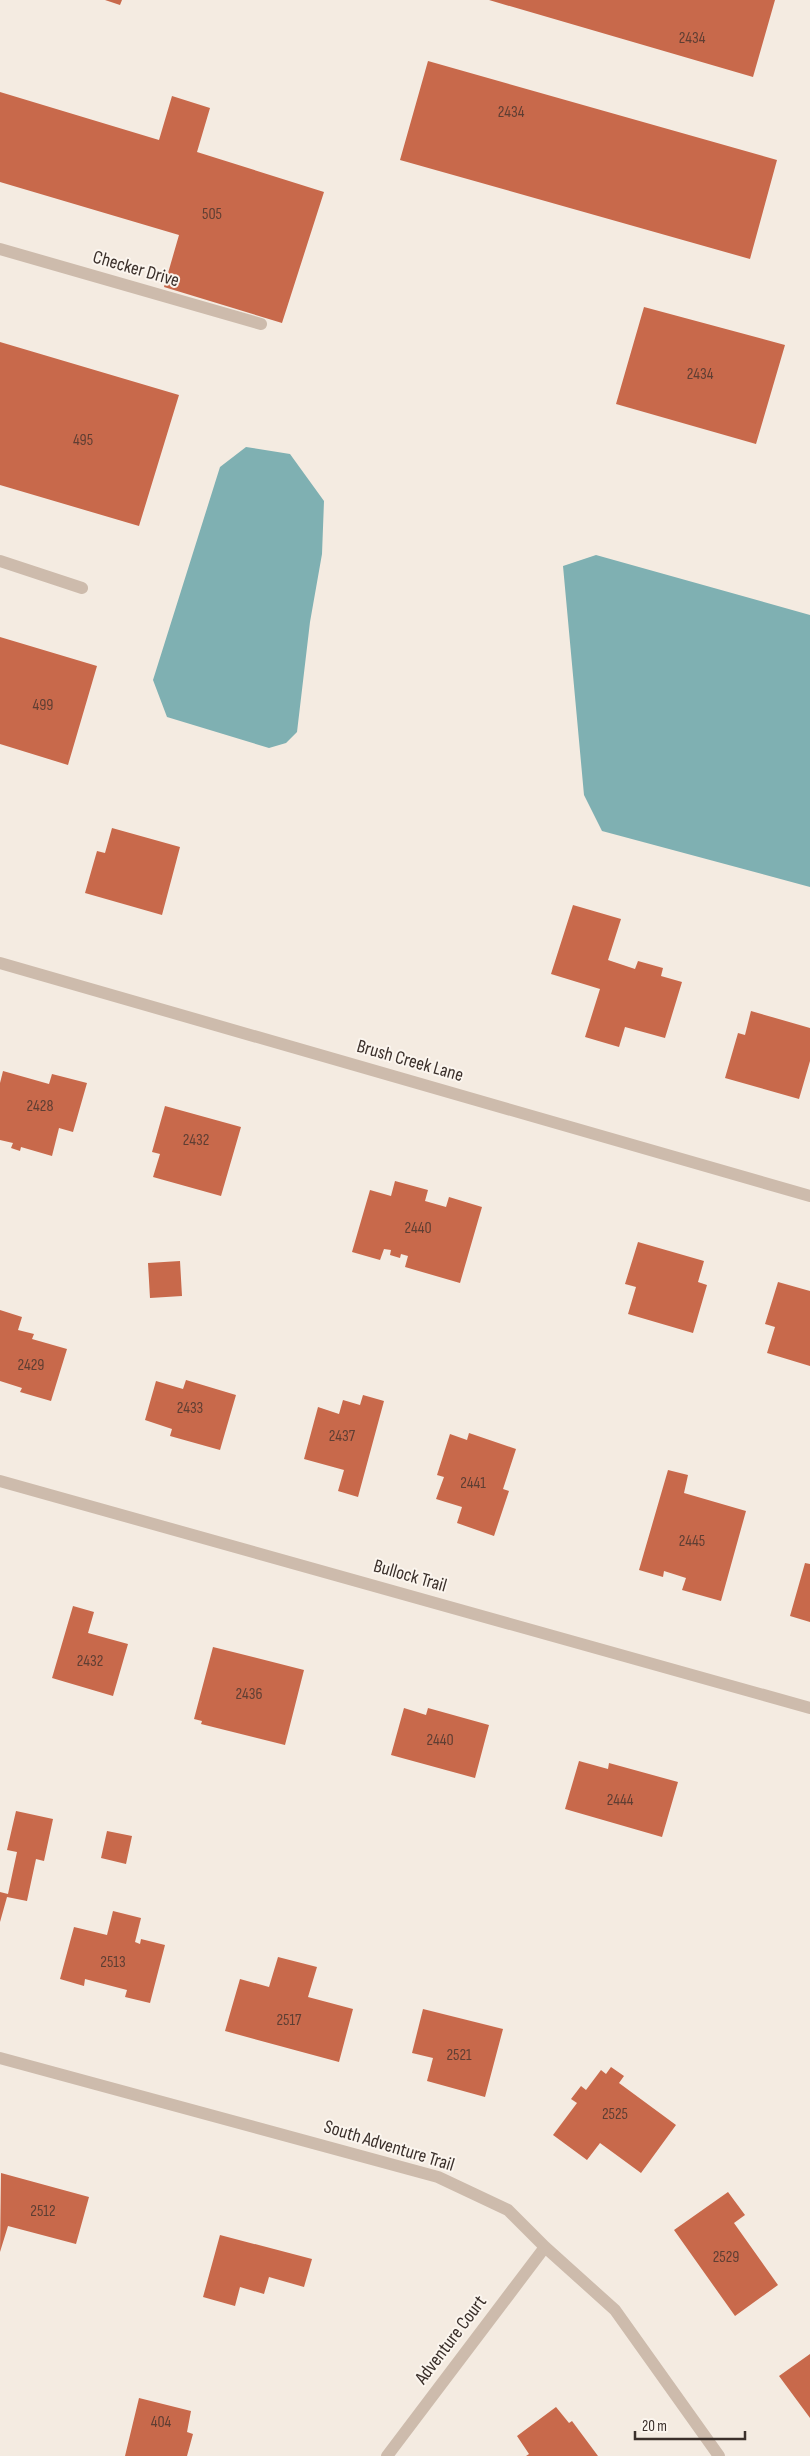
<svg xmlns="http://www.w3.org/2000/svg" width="810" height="2456" viewBox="0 0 810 2456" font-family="'Sofia Sans Condensed',sans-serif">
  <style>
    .water { fill: #7fb0b2 }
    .building { fill: #c8694b }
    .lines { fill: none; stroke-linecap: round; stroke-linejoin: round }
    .minor { stroke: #cdbbac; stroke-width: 12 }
    .labels { text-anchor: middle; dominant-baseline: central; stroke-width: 4; stroke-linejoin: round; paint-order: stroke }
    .number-label { font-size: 16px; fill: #5e3e33 }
    .street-label { font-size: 19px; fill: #3b302b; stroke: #fbf5ee }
  </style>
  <rect width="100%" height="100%" fill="#f4ebe1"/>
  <path class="water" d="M246,447l44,7 34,47 -2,53 -12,68 -13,110 -11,11 -17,5 -102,-31 -14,-37 67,-213z
    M596,555l214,60v272l-208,-56 -18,-36 -21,-229z"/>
  <path class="building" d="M105,0h17l-2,5z
    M489,0h286l-22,77z
    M428,61l349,99 -27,99 -350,-99z
    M0,92l159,48 13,-44 38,12 -13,44 127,40 -42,131 -118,-36 15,-52 -179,-53z
    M644,307l141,38 -29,99 -140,-40z
    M0,342l179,53 -40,131 -139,-41z
    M0,637l97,29 -29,99 -68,-21z
    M112,828l68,19 -18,68 -77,-22 12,-42 8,2z
    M573,905l48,14 -13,41 27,9 3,-8 25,7 -2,8 21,6 -17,56 -40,-11 -6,20 -34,-10 15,-48 -49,-15z
    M751,1011l59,17v33l-11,38 -74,-21 13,-45 7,2z
    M3,1071l46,13 3,-10 35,9 -14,49 -14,-4 -7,28 -31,-9 -1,4 -9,-3 2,-5 -13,-3v-57z
    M165,1106l76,21 -20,69 -68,-19 7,-23 -8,-2z
    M395,1181l33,9 -3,11 21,6 3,-10 33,10 -22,76 -55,-16 3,-11 -7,-2 -1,4 -10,-3 1,-5 -7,-1 -4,11 -28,-8 18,-62 21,6z
    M638,1242l66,19 -6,21 9,3 -14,48 -65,-19 8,-27 -11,-3z
    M180,1261l2,35 -32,2 -2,-35z
    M778,1282l32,9v75l-43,-13 8,-26 -10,-3z
    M0,1310l22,7 -4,13 16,4 -2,5 35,10 -16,52 -31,-9 2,-4 -22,-7z
    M186,1380l50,15 -16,55 -50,-14 2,-7 -27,-9 11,-39 27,8z
    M363,1395l21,6 -26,96 -20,-6 6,-21 -40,-11 14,-52 21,7 4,-14 17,5z
    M469,1433l47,16 -13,40 6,2 -15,45 -37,-13 5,-16 -26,-8 8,-22 -7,-2 13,-41 17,6z
    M668,1470l20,5 -4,18 62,18 -25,90 -39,-11 4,-12 -22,-7 -1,6 -24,-7z
    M805,1563l5,1v58l-20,-6z
    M73,1606l21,6 -6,21 40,11 -15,52 -61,-18z
    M213,1647l91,23 -19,75 -84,-21 1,-3 -8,-2z
    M404,1708l22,7 2,-7 61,17 -14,53 -84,-23z
    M579,1761l29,8 1,-6 69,19 -16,55 -97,-28z
    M16,1811l37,8 -9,42 -8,-2 -9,42 -20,-4 -7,25v-30l8,2 9,-42 -10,-2z
    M107,1831l25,5 -6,28 -25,-6z
    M113,1911l28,7 -6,24 5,2 1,-5 24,6 -15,58 -25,-6 2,-7 -42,-11 -1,7 -24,-7 14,-52 33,8z
    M278,1957l39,10 -9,30 45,12 -14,53 -114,-31 15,-52 29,8z
    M423,2009l80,20 -18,68 -58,-16 6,-23 -21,-5z
    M611,2067l13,9 -5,7 57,42 -35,48 -41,-30 -13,17 -34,-25 24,-32 -6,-4 10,-13 5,4 15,-20 5,4z
    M1,2173l88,24 -13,47 -68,-18 -8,26z
    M728,2192l17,23 -11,8 44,62 -43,31 -61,-86z
    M220,2235l92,24 -8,28 -35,-10 -5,17 -24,-7 -5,19 -32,-9z
    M810,2354v64l-31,-42z
    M139,2398l52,13 -4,21 6,2 -6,22h-62z
    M556,2407l13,16 3,-2 26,35h-72l3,-2 -12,-18z"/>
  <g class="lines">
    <path class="minor" d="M0,249l261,75
      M0,561l82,27
      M0,963l810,233
      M0,1481l810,227
      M0,2058l438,119 70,33 37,37 70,63 104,146
      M387,2456l158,-209"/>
  </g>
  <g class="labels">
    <g class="number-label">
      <text x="692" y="38">2434</text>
      <text x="511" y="112">2434</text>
      <text x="212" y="214">505</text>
      <text x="700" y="374">2434</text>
      <text x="83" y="440">495</text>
      <text x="43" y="705">499</text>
      <text x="40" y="1106">2428</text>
      <text x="196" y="1140">2432</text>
      <text x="418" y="1228">2440</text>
      <text x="31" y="1365">2429</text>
      <text x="190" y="1408">2433</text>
      <text x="342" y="1436">2437</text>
      <text x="473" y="1483">2441</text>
      <text x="692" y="1541">2445</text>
      <text x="90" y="1661">2432</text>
      <text x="249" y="1694">2436</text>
      <text x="440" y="1740">2440</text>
      <text x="620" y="1800">2444</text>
      <text x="113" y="1962">2513</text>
      <text x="289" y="2020">2517</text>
      <text x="459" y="2055">2521</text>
      <text x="615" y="2114">2525</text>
      <text x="43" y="2211">2512</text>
      <text x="726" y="2257">2529</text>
      <text x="161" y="2422">404</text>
    </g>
    <g class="street-label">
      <text transform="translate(136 269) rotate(16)">Checker Drive</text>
      <text transform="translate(410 1061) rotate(16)">Brush Creek Lane</text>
      <text transform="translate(410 1576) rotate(16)">Bullock Trail</text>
      <text transform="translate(389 2146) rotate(17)">South Adventure Trail</text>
      <text transform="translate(451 2340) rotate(-53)">Adventure Court</text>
    </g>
  </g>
  <path d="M635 2431v8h110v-8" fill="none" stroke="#3b302b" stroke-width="2.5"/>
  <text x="642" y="2431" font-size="15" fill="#3b302b" stroke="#fbf5ee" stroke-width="4" paint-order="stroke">20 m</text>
</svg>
